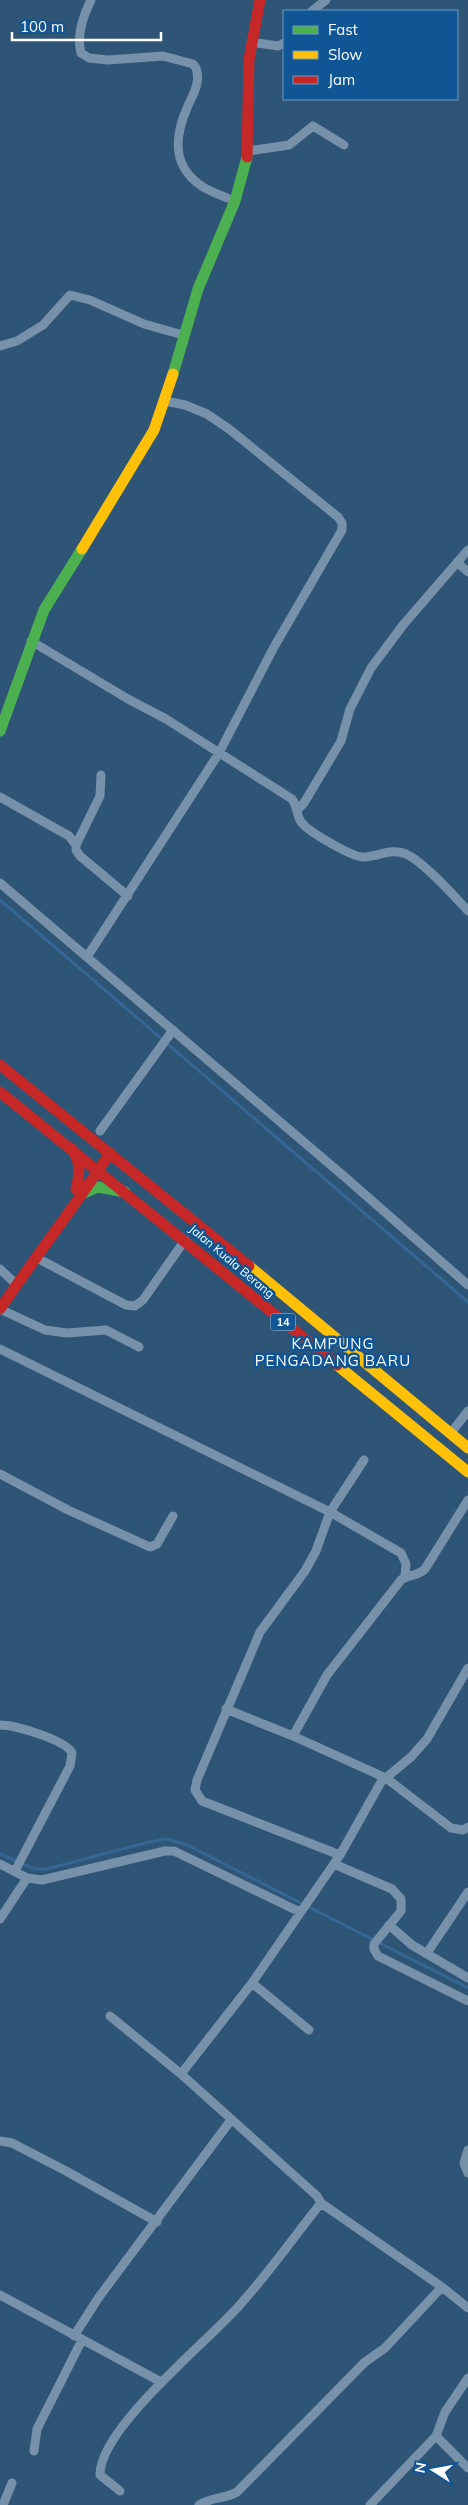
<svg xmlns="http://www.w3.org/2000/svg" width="468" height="2505" viewBox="0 0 468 2505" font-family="Mulish,sans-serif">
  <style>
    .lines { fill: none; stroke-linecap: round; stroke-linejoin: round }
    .stream { stroke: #356794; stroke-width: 3 }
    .street { stroke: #7691a9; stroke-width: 9 }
    .fast { stroke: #4caf50; stroke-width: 11 }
    .slow { stroke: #ffc107; stroke-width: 11 }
    .jam { stroke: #c62828; stroke-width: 11 }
    .labels { text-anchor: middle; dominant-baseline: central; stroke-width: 5; stroke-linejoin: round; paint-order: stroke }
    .shield { fill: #105594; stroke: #b7ccdf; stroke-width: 1 }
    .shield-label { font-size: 11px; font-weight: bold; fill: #fff }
    .street-label { font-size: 12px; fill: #fff; stroke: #105594 }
    .quarter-label { font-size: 15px; letter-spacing: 1px; fill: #fff; stroke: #105594 }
  </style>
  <rect width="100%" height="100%" fill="#2e5476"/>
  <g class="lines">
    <path class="stream" d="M0,900l468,402
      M0,1854l35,15h12l102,-27 18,-3 20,6 281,143"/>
    <path class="street" d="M91,0c-8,16 -15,35 -10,53l8,5 19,2 55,-4 30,8 3,4c5,15 -3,26 -9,40 -13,30 -15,59 16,79 10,6 22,10 32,14
      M312,11l14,-11
      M251,42l27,4 6,-3
      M248,151l41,-6 24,-19 31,19
      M0,346l17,-5 26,-16 27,-30 20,5 54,24 39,11
      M457,562l11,10
      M31,641l97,58 38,20 126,80c6,8 4,17 10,24 7,9 53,36 63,34 16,-1 25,-9 41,-3 18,8 48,42 62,57
      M101,775l-1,21 -24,49v5l4,6 48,40
      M0,797l69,39 7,9
      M297,810l7,-7 37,-62 9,-32 21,-41 32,-43 65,-75
      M0,883l346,295 122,107
      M87,957l132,-204 55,-106 68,-117v-7l-4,-6 -109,-88 -22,-15 -22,-9 -20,-4
      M100,1131l73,-101
      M37,1258l89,47 9,1 8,-6 42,-60
      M0,1269l17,16
      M0,1309l45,21 22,3 39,-3 33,17
      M0,1349l330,163 -14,39 -11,20 -45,61 -63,148 -2,10 7,11 138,54 41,-73 30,-25 16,-18 41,-71
      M450,1434l18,-23
      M364,1460l-34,52 71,41 5,11 -1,12
      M0,1474l68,36 82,37 7,-3 16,-28
      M226,1709l67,27 93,42 65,50 12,2 5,-3
      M0,1725c15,0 66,15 72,28l-2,13 -55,105
      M293,1736l34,-61 74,-95c7,-6 16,-3 24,-11l43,-69
      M0,1864l27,14 15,2 123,-29h9l126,61
      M334,1864l58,25 9,10v12l-27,33v5l4,7 90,45
      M0,1919l27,-41
      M389,1925l23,20 56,33
      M427,1953l41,-61
      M252,1983l57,47
      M110,2016l71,58 136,122 4,7c-28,35 -53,71 -83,104 -32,36 -139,122 -138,168l20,16
      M181,2074l71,-91 88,-128
      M0,2141l12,2 54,28 91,51
      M468,2150l-4,13 4,10
      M321,2203l121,84 26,21
      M0,2295l161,87
      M74,2336l25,-39 132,-177
      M436,2436l9,-24 23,-34
      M34,2451l3,-22 45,-89
      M3,2505l9,-22
      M199,2505c12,-8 26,-6 38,-13l128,-130 20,-14 57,-61
      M370,2505l66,-69 32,32"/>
    <path class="fast" d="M173,374l25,-85 37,-88 12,-44
      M0,731l44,-121 38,-61
      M84,1193l14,-6 27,5"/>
    <path class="slow" d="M82,549l72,-119 19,-56
      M249,1266l219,182
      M337,1365l131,107"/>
    <path class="jam" d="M247,157l2,-98 11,-59
      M0,1065l249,201
      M0,1092l337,273
      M71,1148c10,13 9,26 5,41
      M0,1309c36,-53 75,-103 110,-156"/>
  </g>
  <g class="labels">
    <rect class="shield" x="270.5" y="1313.5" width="25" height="17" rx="4"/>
    <g class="shield-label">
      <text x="283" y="1322">14</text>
    </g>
    <g class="street-label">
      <text transform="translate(232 1261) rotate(40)">Jalan Kuala Berang</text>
    </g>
    <g class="quarter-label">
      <text x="333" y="1343">KAMPUNG<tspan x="333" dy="17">PENGADANG BARU</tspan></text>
    </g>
  </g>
  <rect x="283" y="10" width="175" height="90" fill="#105594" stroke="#7099bf"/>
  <rect x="293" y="26" width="25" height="8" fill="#4caf50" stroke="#7099bf"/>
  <text x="328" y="35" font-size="15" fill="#ffffff">Fast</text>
  <rect x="293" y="51" width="25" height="8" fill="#ffc107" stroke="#7099bf"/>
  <text x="328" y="60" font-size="15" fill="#ffffff">Slow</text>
  <rect x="293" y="76" width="25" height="8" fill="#c62828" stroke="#7099bf"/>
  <text x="328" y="85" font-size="15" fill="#ffffff">Jam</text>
  <g transform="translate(433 2470) rotate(281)" stroke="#105594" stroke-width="4" paint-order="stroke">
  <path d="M0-4L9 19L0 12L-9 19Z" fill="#ffffff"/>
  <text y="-8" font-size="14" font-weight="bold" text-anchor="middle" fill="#ffffff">N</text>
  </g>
  <path d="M12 32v8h149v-8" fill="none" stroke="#ffffff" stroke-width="2.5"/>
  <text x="20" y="32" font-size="15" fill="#ffffff" stroke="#105594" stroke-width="4" paint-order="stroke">100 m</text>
</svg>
